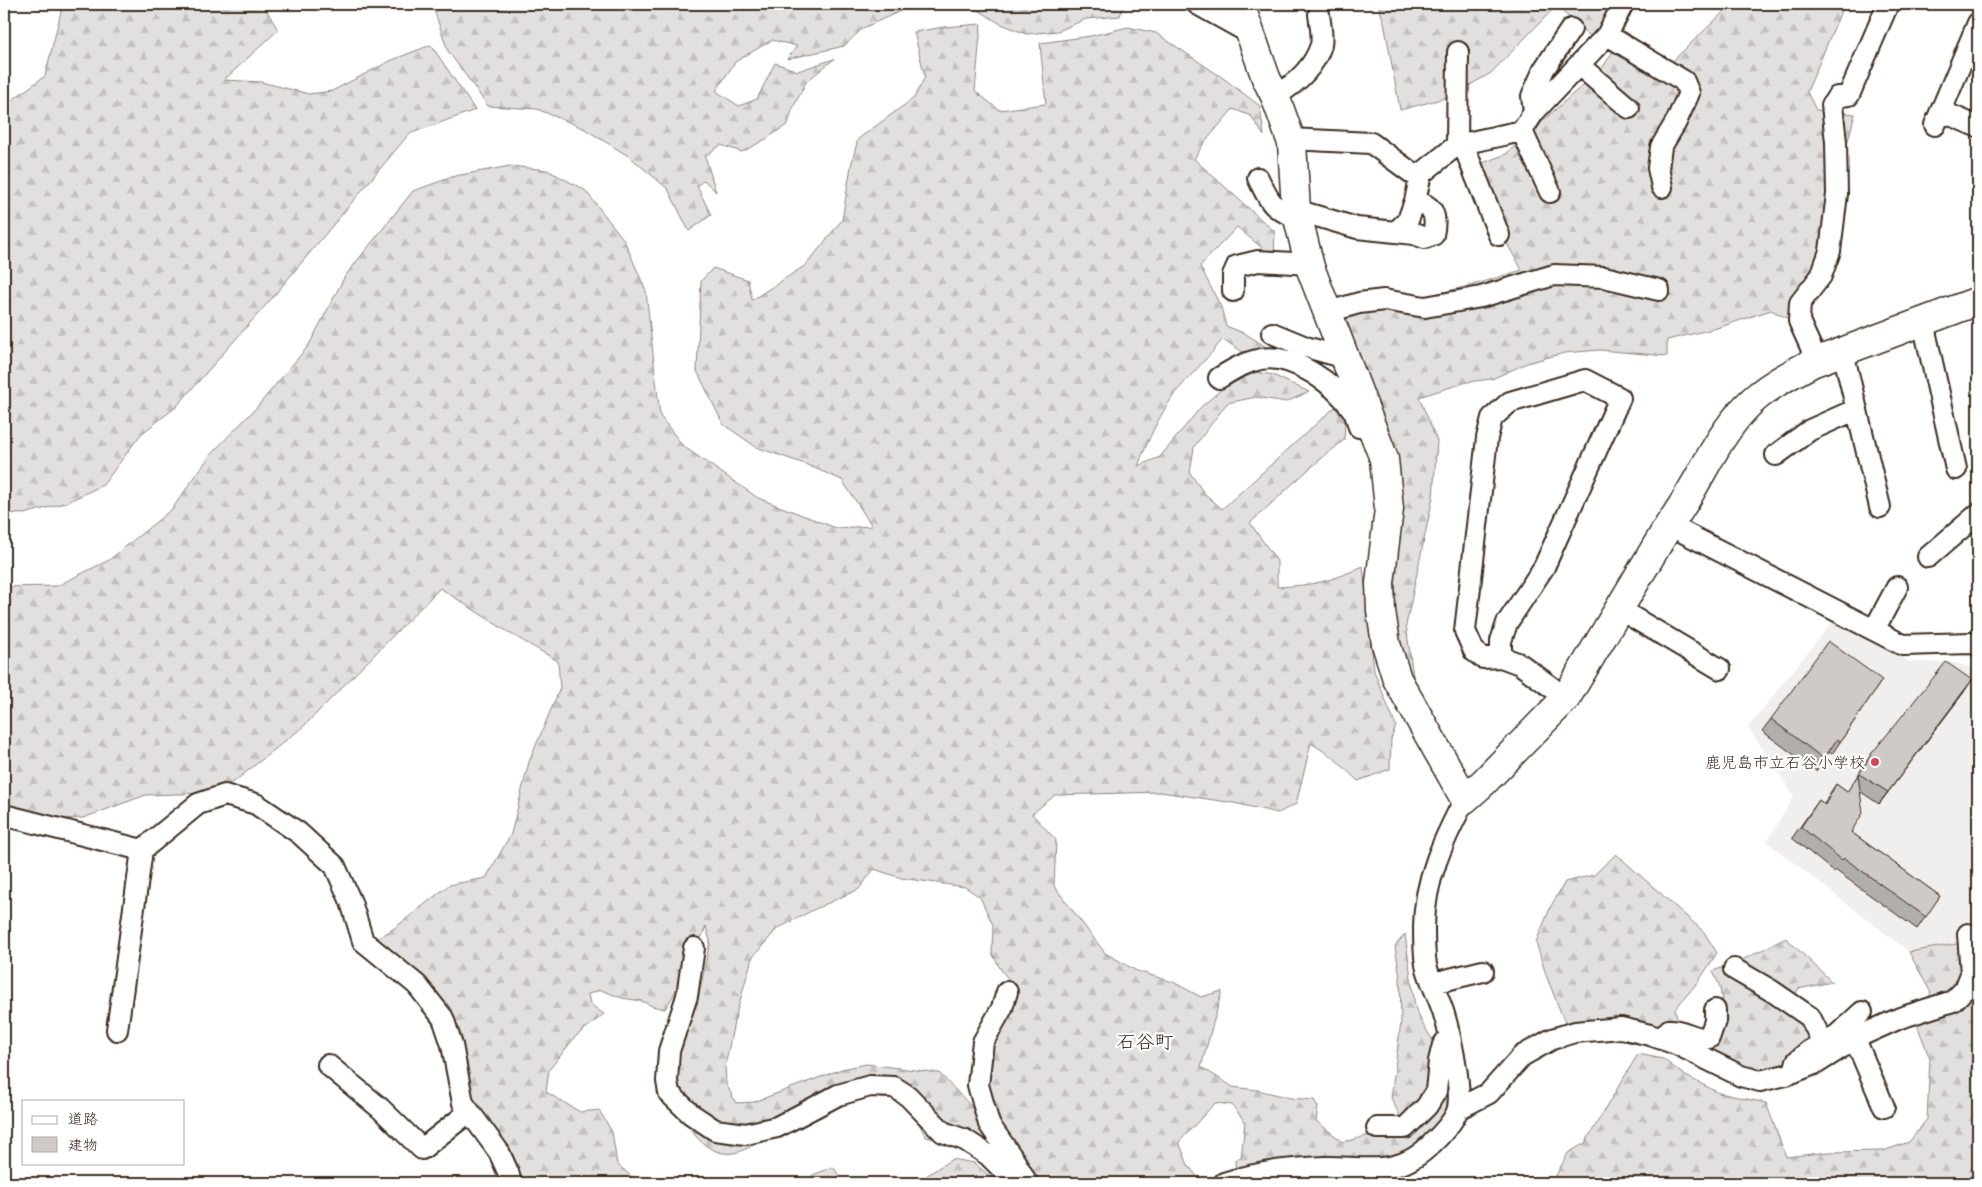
<svg xmlns="http://www.w3.org/2000/svg" width="1982" height="1187" viewBox="0 0 1982 1187" font-family="Delius,'Klee One',sans-serif">
  <style>
    .built { fill: #f1efee }
    .forest { fill: url(#forest-firs); stroke: #8e857e }
    .lines { fill: none; stroke-linecap: round; stroke-linejoin: round }
    .street-casing { stroke: #3b2a1e; stroke-width: 24 }
    .secondary-casing { stroke: #3b2a1e; stroke-width: 31 }
    .street { stroke: #fff; stroke-width: 20 }
    .secondary { stroke: #fff; stroke-width: 28 }
    .wall { fill: #b2aeab; stroke: #3b2a1e }
    .shaded-wall { fill: #918d8b; stroke: #3b2a1e }
    .building { fill: #cfcac7; stroke: #3b2a1e }
    .poi-dot { fill: #d1495b; stroke: #fff; stroke-width: 2 }
    .labels { text-anchor: middle; dominant-baseline: central; stroke-width: 4.5; stroke-linejoin: round; paint-order: stroke }
    .poi-label { font-size: 16px; fill: #3b2a1e; stroke: #fff; text-anchor: end }
    .quarter-label { font-size: 19px; fill: #3b2a1e; stroke: #fff }
  </style>
  <defs>
    <pattern id="forest-firs" width="22" height="20" patternUnits="userSpaceOnUse" patternTransform="scale(1.25)"><rect width="22" height="20" fill="#e2e0de"/><path d="M5 1l3.5 6h-7zM16 11l3.5 6h-7z" fill="#c3c0be"/></pattern>
  </defs>
  <rect width="100%" height="100%" fill="#fff"/>
  <filter id="ink" filterUnits="userSpaceOnUse"><feTurbulence type="fractalNoise" baseFrequency=".02" numOctaves="2"/><feDisplacementMap in="SourceGraphic" scale="10" xChannelSelector="R" yChannelSelector="G"/><feConvolveMatrix kernelMatrix="1 2 1 2 8 2 1 2 1" color-interpolation-filters="sRGB"/></filter>
  <g filter="url(#ink)">
    <path class="built" d="M1835,618l75,44 47,1 21,7v290l-10,-18 -59,10 -142,-110 27,-46 -46,-69z"/>
    <path class="forest" d="M63,4h200l15,26 -54,50 37,2 48,12 23,-3 60,-31 39,-15 44,65 -66,24 -137,164 -96,109 -35,27 -38,51 -38,18 -41,11 -20,-1v-407l41,-30z
      M432,4h491l-18,5 -42,19 -19,18 -57,13 10,-13 -25,-6 -37,22 -19,29 23,15 18,-7 18,-36 23,8 36,-12 -28,23 -14,28 -4,14 -22,15 -24,13 -21,-7 -16,11 11,36 -12,-12 -7,6 14,29 -22,16 -21,-42 -38,-32 -47,-29 -46,-19 -49,-3 -40,-55z
      M952,4h172l-4,12 -34,3 -28,12 -32,3 -27,-11 -19,-12z
      M1378,4h241l-21,39 -42,-37 -65,67 -42,24 -49,13 -16,-88z
      M1732,4h112l-37,88 9,18 39,4 -50,189 -14,17 -20,-10 -54,18 -50,12v16l-67,-6 -36,3 -37,10 -35,16 -25,3 -48,15 18,44 -4,56 -27,128 7,51 20,40 -15,2 -24,-89 3,-91 -70,-238 76,2 69,-17 50,-15 -57,-100 41,-16 97,-87 12,-19 45,25z
      M981,24l-6,67 24,19 47,-6 -6,-61 51,-7 37,-9 28,6 67,45 37,28 4,30 -13,-20 -18,-7 -29,34 -10,16 81,73 -1,26 -37,-31 -37,39 21,41 5,19 20,8 59,38 -52,-13 -30,-20c-14,18 -31,34 -46,52 -17,22 -29,49 -39,75l22,-9 41,-50 22,-19 33,-16 17,3 36,17 -23,10 -30,-5 -29,6 -33,44 -4,26 14,20 18,16 113,-102 10,15 -1,18 -35,29 -59,54 27,38v26c37,-2 53,-5 86,-21l11,105 22,55 -5,13 -1,30 -32,12 -24,-23 -23,-15 -15,61 -18,9 -44,-10 -73,-11 -106,3 -23,19 24,26 -2,46 51,67 32,18 36,11 28,15 21,-6 -21,76 32,20 24,3 34,8 23,2 4,7 -2,14 27,21 56,-14v-14l-8,-16 10,-76 -1,-45 -5,-31 10,-12 10,73 8,18 21,32 4,23 -1,35 -58,60 -41,7 -19,-1 -12,-14 -81,8 -1,-15 6,-2 4,-36 -13,-17 -17,-2 -36,39 9,23 14,18h-169l-42,-63 -10,-53 34,-80 -14,-17 -9,-17 1,-28 -13,-28 -15,-10 -64,-9 -27,-9 -15,20 -46,21 -36,19 -25,29 -18,64 -9,45 1,17 10,19 18,-1 88,-33 24,-5 73,9 32,33 48,76 -58,-37 -35,-8 -20,-38 -24,-1 -19,-5 -124,59c-5,1 -11,2 -16,1 -34,-6 -48,-54 -58,-82l15,-47 17,-19 13,-64 -4,-15 -17,43 -24,40 -13,-3 -10,-5 -20,-3 -21,-8 -13,4 2,10 14,10 -29,23 -26,33 -3,22 34,20 19,-2 13,22 5,32 22,19h-118l-28,-43 -53,-104 -46,-72 -20,-23 22,-14 53,-42 37,-7 25,-44 18,-72 31,-74 -2,-27 -47,-27 -71,-46 -136,138 -69,55 -28,12 -61,2 -63,23 -79,4v-235l53,-1 52,-26 63,-51 40,-56 44,-45 53,-63 36,-69 68,-85 42,-15 55,-10 37,4 38,20 39,50 22,51 14,125 23,30 75,52 78,30 36,-2 -30,-46 -37,-16 -49,-17 -33,-23 -26,-53 4,-90 12,-13 35,12 4,20 54,-35 36,-45 9,-54 7,-27 56,-41 11,-21 -11,-45 30,-5z
      M1616,854l88,78 13,21 -19,29 -23,27 4,16 20,8 24,-24 -3,-22 -7,-16 31,-12 42,-21 46,44 -34,7 -8,17 37,30 -66,41 -95,-31 -54,-6 -47,-17 -19,-48 -10,-33 15,-36 14,-24 29,-7z
      M1968,942l10,18v223h-426l16,-30 17,-10 53,-89 25,5 21,16 35,18 47,10 20,54 43,-5 54,-1 26,-9 18,-23 3,-60 -15,-40 16,-26 -22,-41z
      M952,1159l22,4 24,20h-80l8,-7z
      M833,1167l12,16h-42l10,-8z"/>
    <g class="lines">
      <g class="street-casing">
        <path id="street" d="M1197,4l54,30
          M1607,35l77,46 5,12 -13,29 -15,25 -3,21 4,19
          M1580,66l49,42
          M1275,96c19,-11 39,-28 46,-51 2,-9 -1,-21 -2,-31
          M1941,111l35,15
          M1534,112l-2,-16 12,-27 27,-40
          M1935,125l43,-102
          M1522,131l28,61
          M1290,139l81,4 49,36
          M1463,144l36,91
          M1457,145l1,-93
          M1258,178c12,24 13,31 40,39
          M1296,210l61,18 39,4 12,-12 7,-19 6,-27 36,-29 65,-14 12,-19 73,-77 16,-31
          M1396,232l18,2 11,4 8,-3c4,-18 2,-29 -18,-34
          M1233,291v-16l4,-9 21,-5 52,3
          M1328,312l31,-9 25,-3 41,7 56,-10 73,-22 50,2 55,13
          M1923,322l33,147
          M1272,333l34,14 39,11
          M1843,352l37,155
          M1817,361l-18,-40 1,-18 21,-27 9,-25 7,-57 -1,-52 -4,-37 5,-8 12,-2 39,-91
          M1219,378c13,-8 26,-16 42,-19 31,-6 74,25 91,50 4,5 5,12 7,18
          M1776,455l34,-25 47,-21
          M1669,525l234,120 68,-2 7,2
          M1928,557l50,-43
          M1619,609l101,60
          M1874,630l23,-43
          M1501,657v-16l6,-18 37,-56 76,-169 -35,-18 -75,22 -18,16 -5,20 -22,193 9,20 9,7 18,-1 19,7 46,34
          M4,815l138,35 56,-46 27,-9 31,9 43,29 36,33 16,36 12,39 54,44 26,33 9,27 11,58 36,49 9,20 3,11
          M694,948l-7,48 -18,55 -2,30 2,12 22,21 24,16 31,4 31,-7 61,-32 32,-9 24,1 14,9 35,36 22,8 23,15 28,28
          M1734,969l38,22 38,26 13,26
          M1433,983l50,-12
          M1007,992l-5,16 -19,34 -5,43 11,39 25,36 13,23
          M117,1030l25,-180
          M1662,1039l7,-9c15,-1 25,10 40,8l6,-17v-11
          M1855,1039l29,68
          M328,1065l52,43 42,41 47,-37
          M1794,1072l3,-11 12,-10 28,-16 25,-23
          M1458,1109l31,-16 33,-37 30,-17 23,-7 46,-4 29,7 26,9 65,32 19,5 26,-6 31,-12 43,-27 40,-18 53,-17 12,-12 6,-15 -3,-40
          M1377,1128h28l22,-22 9,-15 3,-30 4,-16 6,-8
          M1224,1183c33,-11 66,-15 101,-16 27,-1 60,7 85,-7 15,-7 45,-37 48,-52 4,-22 -8,-75 -15,-97 -5,-15 -13,-30 -17,-46 -2,-12 -2,-26 -2,-38 0,-47 20,-88 41,-128"/>
      </g>
      <g class="secondary-casing">
        <path id="secondary" d="M1240,4l26,74 9,18 17,47 4,67 14,57 74,192 5,50 -9,74 1,28 5,33 11,35 68,120 18,-16 83,-85 103,-173c28,-37 45,-85 77,-118 18,-19 43,-32 66,-44l166,-62"/>
      </g>
      <use href="#street" class="street"/>
      <use href="#secondary" class="secondary"/>
    </g>
    <path class="wall" d="M1882,680l-50,74 -3,-2 -13,19 -54,-40 9,-12z
      M1964,692l-85,112 -18,-12 -10,40 89,64 -23,33 -82,-59 -1,2 -42,-34 27,-38 5,4 4,-8 8,-12 11,8 25,-39z"/>
    <path class="shaded-wall" d="M1972,680l-8,12 -85,112z"/>
    <path class="building" d="M1828,641l54,39 -42,62 -3,-3 -13,20 -53,-40z
      M1946,662l26,18 -84,112 -29,-18 13,-21z
      M1858,775l5,38 -12,19 89,64 -14,21 -82,-59 -2,2 -41,-33 18,-27 6,5 11,-21 11,8z"/>
  </g>
  <circle class="poi-dot" cx="1875" cy="762" r="5"/>
  <g class="labels">
    <g class="poi-label">
      <text x="1865" y="762">鹿児島市立石谷小学校</text>
    </g>
    <g class="quarter-label">
      <text x="1145" y="1041">石谷町</text>
    </g>
  </g>
  <rect width="1982" height="1187" fill="none" stroke="#fff" stroke-width="20"/>
  <rect x="10" y="10" width="1962" height="1167" fill="none" stroke="#3b2a1e" stroke-width="2" filter="url(#ink)"/>
  <rect x="22" y="1100" width="162" height="65" fill="#ffffff" stroke="#b1aaa5"/>
  <rect x="32" y="1116" width="25" height="8" fill="#ffffff" stroke="#b1aaa5"/>
  <text x="68" y="1124" font-size="15" fill="#3b2a1e">道路</text>
  <rect x="32" y="1137" width="25" height="15" fill="#cfcac7" stroke="#b1aaa5"/>
  <text x="68" y="1150" font-size="15" fill="#3b2a1e">建物</text>
</svg>
